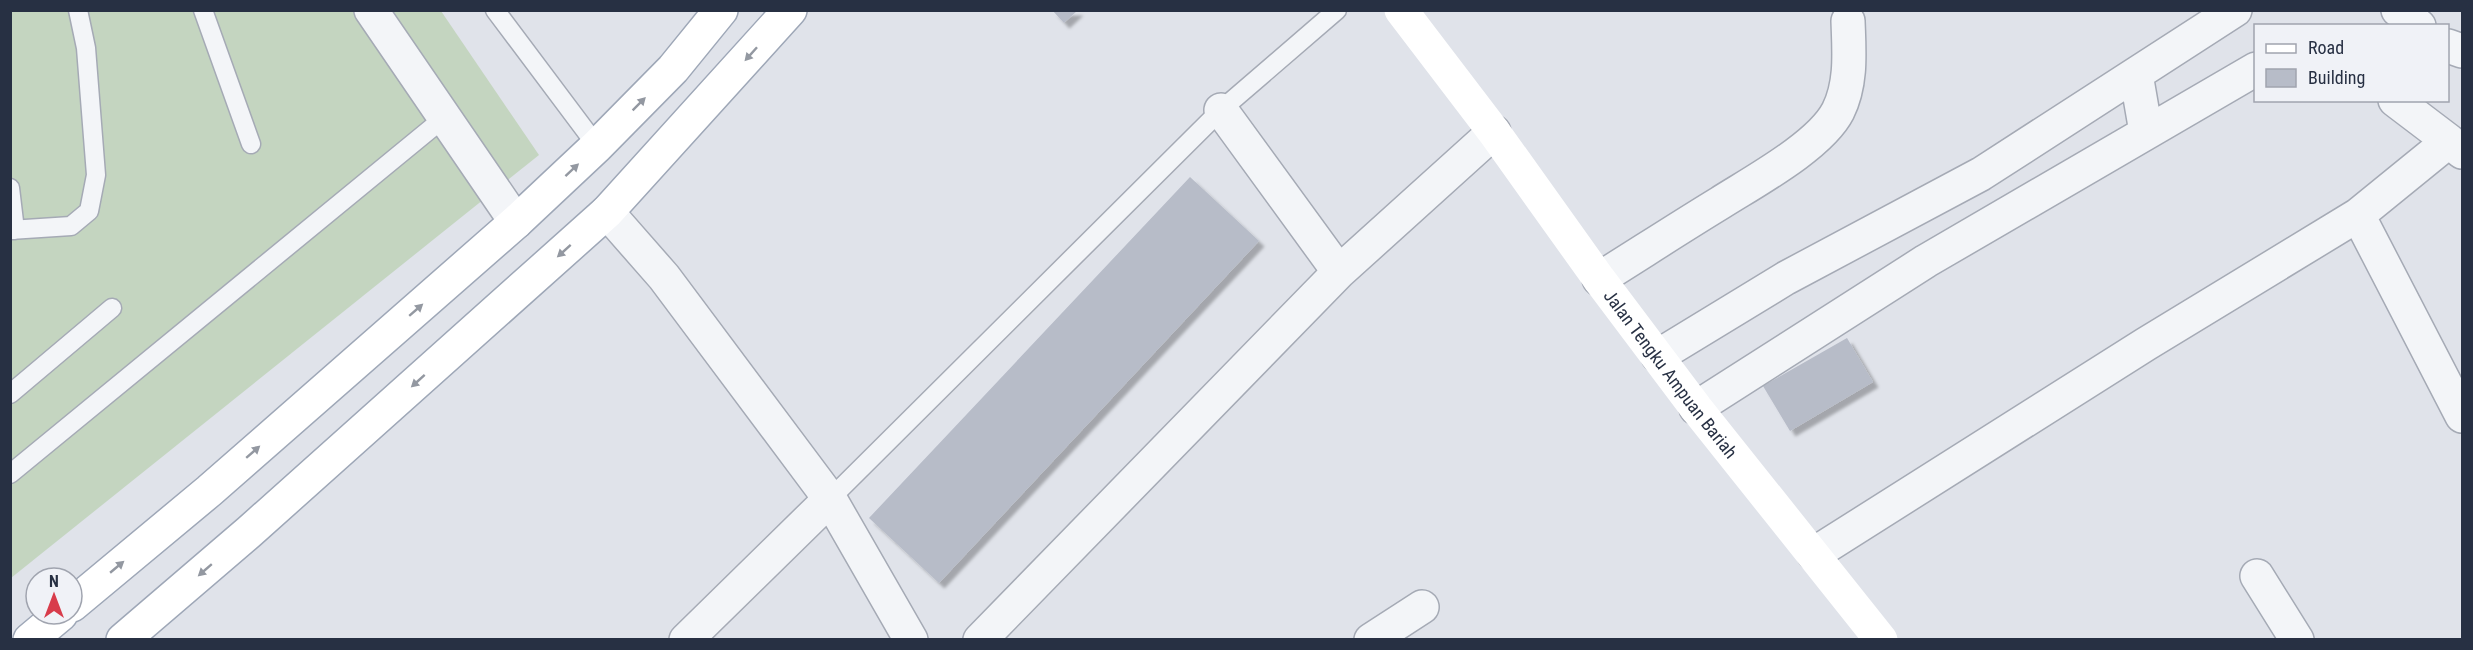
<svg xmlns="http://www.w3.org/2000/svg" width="2473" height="650" viewBox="0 0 2473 650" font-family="'Roboto Condensed',sans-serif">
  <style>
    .pitch { fill: #c4d5c0 }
    .building { fill: #b7bcc8; filter: url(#shadow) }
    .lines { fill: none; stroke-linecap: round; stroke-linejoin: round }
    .service-casing { stroke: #a5aab5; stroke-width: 21 }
    .minor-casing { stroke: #a5aab5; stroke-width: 36 }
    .primary-casing { stroke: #9ea7b7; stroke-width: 36 }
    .service { stroke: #f3f5f8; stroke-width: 18 }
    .minor { stroke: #f3f5f8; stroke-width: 33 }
    .secondary { stroke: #fff; stroke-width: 33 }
    .primary { stroke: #fff; stroke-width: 33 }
    .oneway { fill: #9398a1 }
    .labels { text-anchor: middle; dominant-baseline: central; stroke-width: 4.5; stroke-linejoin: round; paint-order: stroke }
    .street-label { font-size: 18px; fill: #273043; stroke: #f0f2f7 }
  </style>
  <defs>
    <filter id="shadow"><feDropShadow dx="5.5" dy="5.5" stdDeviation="1.5" flood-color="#0004"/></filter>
  </defs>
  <rect width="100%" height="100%" fill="#e0e3ea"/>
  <path class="pitch" d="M11,11h430l98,144 -528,423z"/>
  <path class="building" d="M1052,10h26l-14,13z
    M1190,177l69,64 -320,342 -70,-65z
    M1847,338l26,44 -83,49 -27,-45z"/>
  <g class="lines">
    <g class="service-casing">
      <path id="service" d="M203,10l48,134
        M495,10l102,136
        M10,188l5,42
        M10,230l61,-4 18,-15 7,-36 -10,-127 -8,-38
        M10,394l102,-86
        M10,474l435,-357
        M830,499l391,-389 116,-100"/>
    </g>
    <g class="minor-casing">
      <path id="minor" d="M371,10l145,212
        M2398,10l21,16
        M2448,46l14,5
        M2136,74l10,58
        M2395,100l54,41
        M1221,110l118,162
        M607,212l57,65 166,222 81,141
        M2358,215l104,201
        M1599,279c40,-25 80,-51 121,-76 33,-21 100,-57 118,-92 14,-28 11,-60 10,-90
        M1658,356l128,-78 195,-104 254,-164
        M1696,408l230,-147 330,-192
        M1814,554l332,-210 212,-129 91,-74 13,11
        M2257,576l40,64
        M686,640l144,-141
        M980,640l359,-368 155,-140
        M1371,640l51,-33"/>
    </g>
    <g class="primary-casing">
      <path id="primary" d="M72,605l137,-114 307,-269 81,-76 76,-77 48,-59
        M30,640l31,-26
        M123,640l126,-108 358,-320 183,-202"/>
    </g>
    <use href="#service" class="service"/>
    <use href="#minor" class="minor"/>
    <path class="secondary" id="s1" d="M1401,10l93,122 105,147 97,129 185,232"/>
    <use href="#primary" class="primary"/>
  </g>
  <defs><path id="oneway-solid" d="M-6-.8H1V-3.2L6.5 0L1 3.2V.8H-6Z" transform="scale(1.5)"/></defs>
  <g class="oneway">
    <use href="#oneway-solid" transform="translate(751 54) rotate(132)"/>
    <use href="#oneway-solid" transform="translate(639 104) rotate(-45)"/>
    <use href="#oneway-solid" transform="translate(572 170) rotate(-43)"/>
    <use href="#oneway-solid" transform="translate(564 251) rotate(138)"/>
    <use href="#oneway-solid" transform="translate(416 310) rotate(-41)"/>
    <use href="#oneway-solid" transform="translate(418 381) rotate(138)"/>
    <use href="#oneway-solid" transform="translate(253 452) rotate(-41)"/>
    <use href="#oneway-solid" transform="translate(117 567) rotate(-40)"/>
    <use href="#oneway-solid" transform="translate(205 570) rotate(139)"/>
  </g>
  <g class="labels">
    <g class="street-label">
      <text stroke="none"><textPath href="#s1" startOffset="453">Jalan Tengku Ampuan Bariah</textPath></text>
    </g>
  </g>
  <rect width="2473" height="650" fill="none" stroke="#273043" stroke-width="24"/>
  <rect x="2254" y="24" width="195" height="78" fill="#f0f2f7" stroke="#a0a4af" stroke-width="1.5"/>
  <rect x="2266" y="44" width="30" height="9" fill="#ffffff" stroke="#a0a4af" stroke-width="1.5"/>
  <text x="2308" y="54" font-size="18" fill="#273043">Road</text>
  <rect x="2266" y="69" width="30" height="18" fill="#b7bcc8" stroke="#a0a4af" stroke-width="1.5"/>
  <text x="2308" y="84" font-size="18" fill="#273043">Building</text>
  <g transform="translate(54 596)"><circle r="28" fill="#f0f2f7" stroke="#a0a4af" stroke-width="1.5"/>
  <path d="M0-4.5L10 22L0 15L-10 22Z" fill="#d83c4b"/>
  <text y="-9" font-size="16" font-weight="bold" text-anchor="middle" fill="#273043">N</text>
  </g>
</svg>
